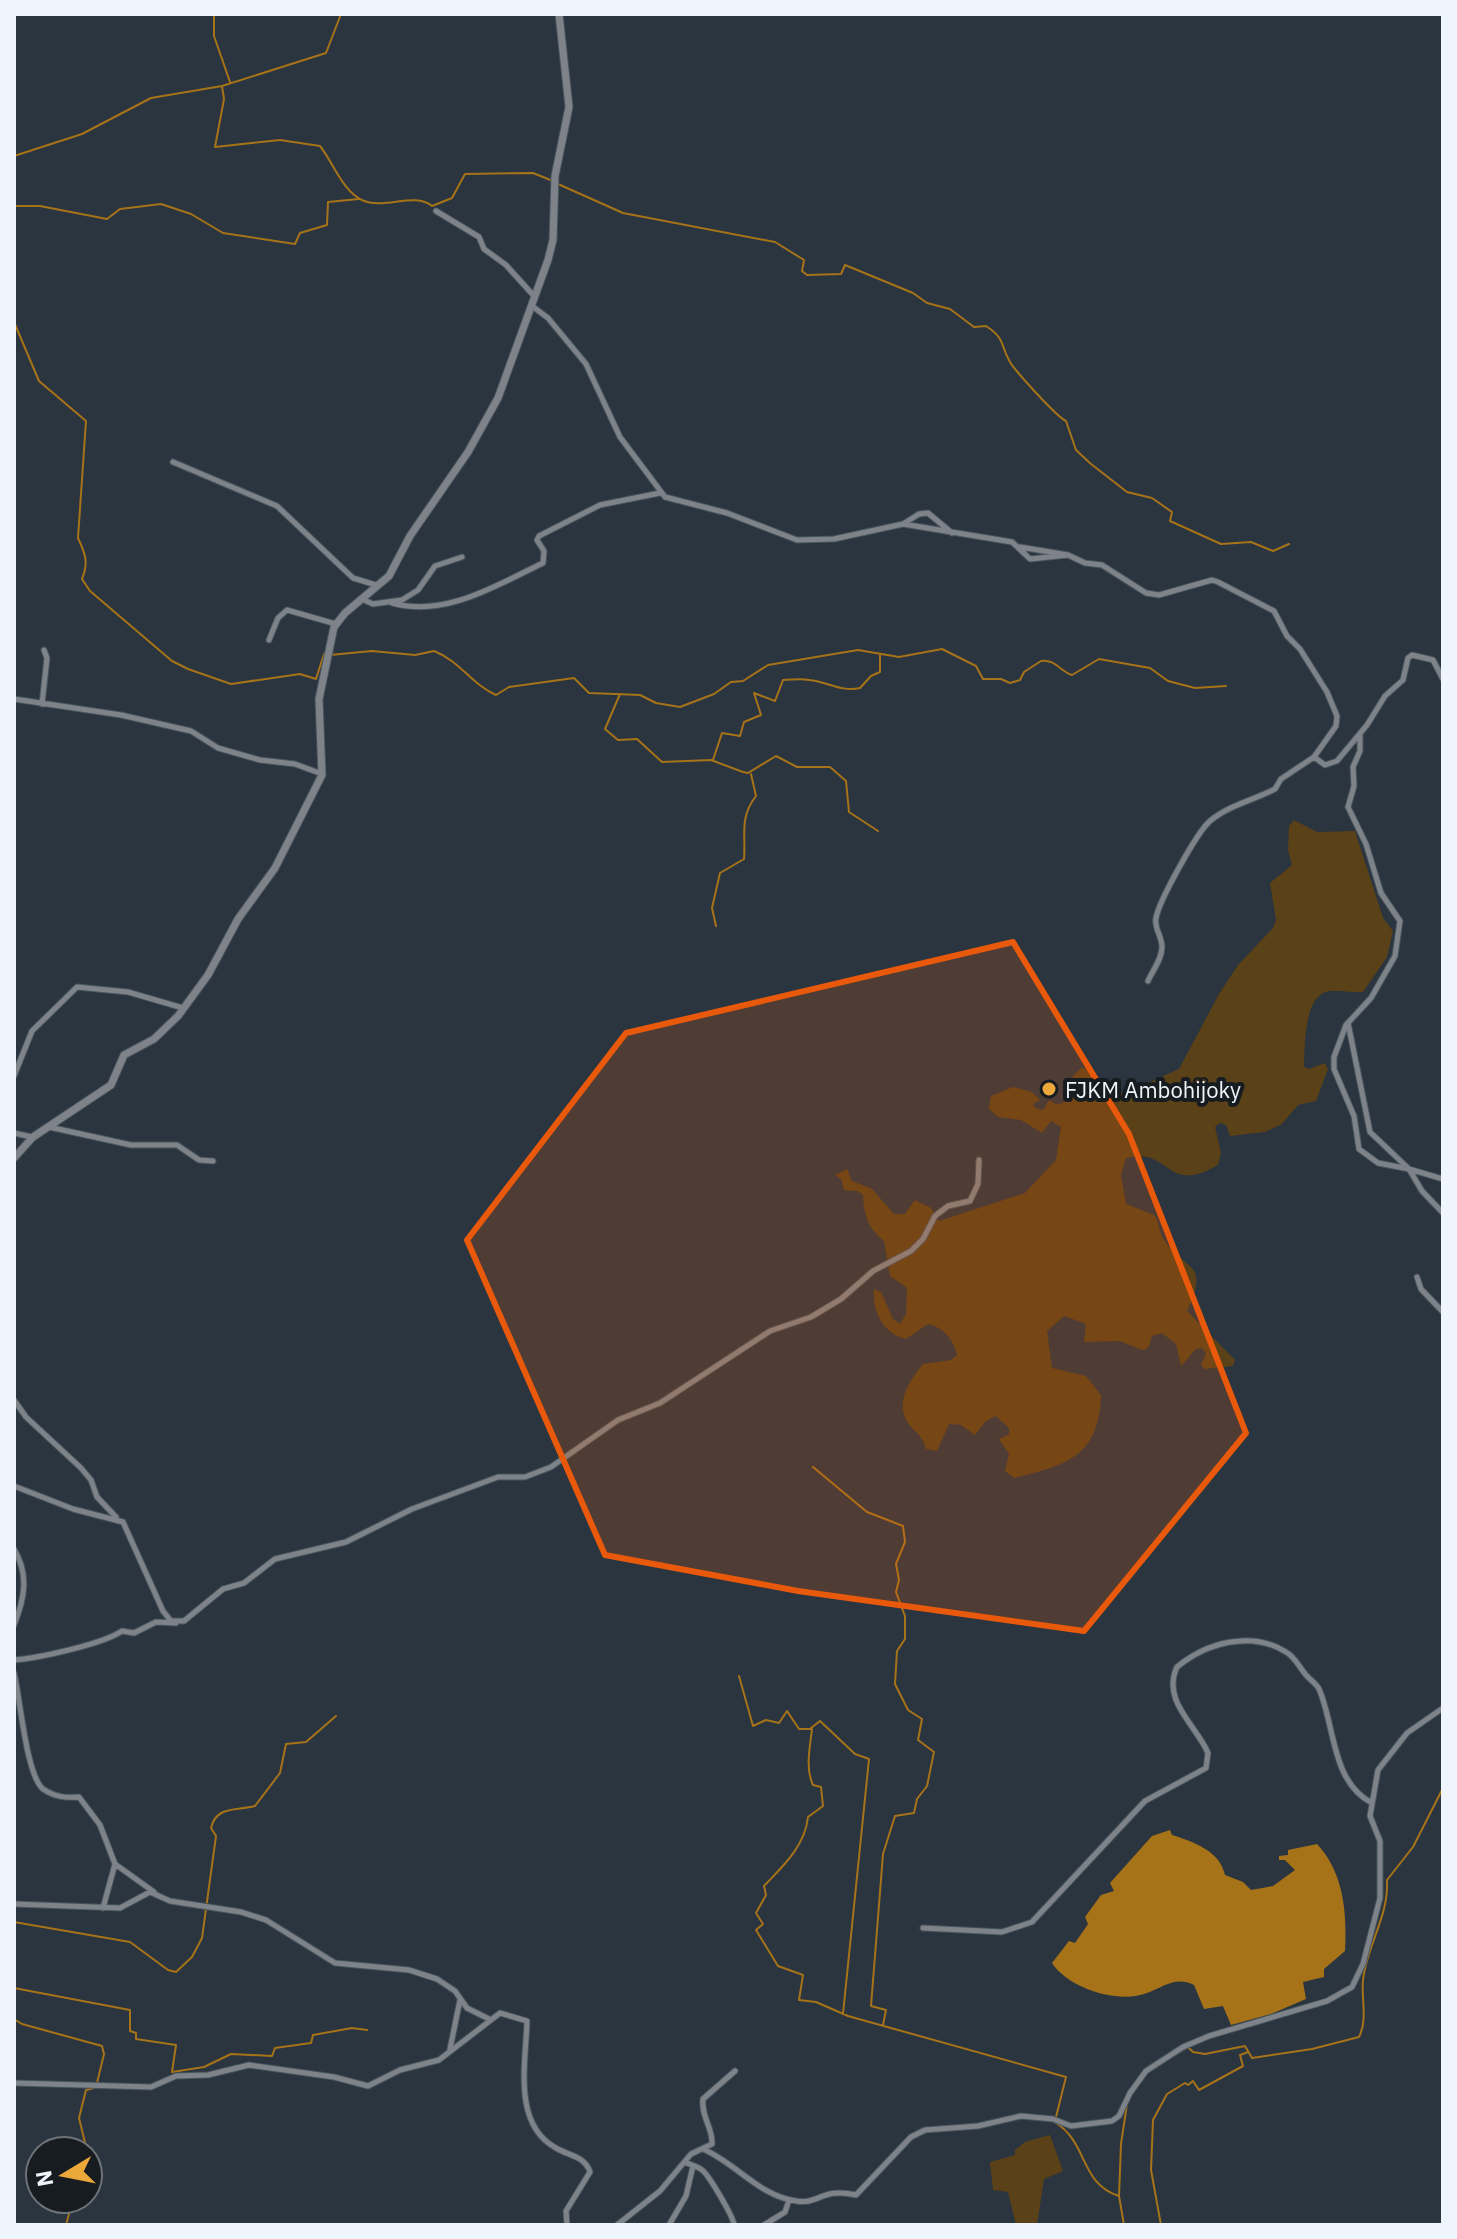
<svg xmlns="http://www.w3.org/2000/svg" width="1457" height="2239" viewBox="0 0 1457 2239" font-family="'IBM Plex Sans',sans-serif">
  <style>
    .green { fill: #5b4118 }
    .water { fill: #a77319 }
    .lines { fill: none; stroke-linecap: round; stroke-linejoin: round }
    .stream { stroke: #a77319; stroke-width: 2 }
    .minor-casing { stroke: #49545d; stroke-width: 7 }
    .tertiary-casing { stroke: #49545d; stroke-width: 9 }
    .minor { stroke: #7d8389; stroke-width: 5 }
    .tertiary { stroke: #7d8389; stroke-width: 7 }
    .marked { fill: #e8590c; fill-opacity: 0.2; stroke: #e8590c; stroke-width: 6; stroke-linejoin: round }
    .poi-dot { fill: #eda83b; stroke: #171c21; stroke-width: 3 }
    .labels { text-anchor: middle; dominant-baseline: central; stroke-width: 8; stroke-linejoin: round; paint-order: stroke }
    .poi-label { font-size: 22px; fill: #eef5fc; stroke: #171c21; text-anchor: start }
  </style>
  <rect width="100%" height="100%" fill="#2a353f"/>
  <path class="green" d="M1294,820l23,12 38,-1 28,87 10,13 -6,26 -24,35c-11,1 -23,-2 -33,-1 -27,3 -25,57 -26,76l5,2 16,-6 3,6 -12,32 -18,4 -16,19 -17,8 -35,4 -4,-11 -6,-2 -5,4 6,26 -3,12c-54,31 -46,-18 -92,-7l-5,17 5,29 28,11c6,7 4,15 9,23 19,33 49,22 24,73l48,49 -2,6 -29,3 -3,-5 5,-10 -4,-6 -6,1 -15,17 -5,-22 -14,-11 -10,3 -4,12 -6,2 -22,-9 -36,1 2,-18 -22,-8 -17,15 5,37 34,8 15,19c-2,61 -33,70 -87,83l-9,-7 4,-17 -10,-15 10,-5v-6l-13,-12 -10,5 -11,14 -14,-10 -12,-1 -12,27 -11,-2c-3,-11 -6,-13 -14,-21 -20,-22 -4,-45 11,-64l28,-4 6,-5c-3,-15 -14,-28 -29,-31l-22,15c-23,-5 -34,-28 -32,-50l7,3 12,27 7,5 6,-10 1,-26 -17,-12 -6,-35c-16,-13 -20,-25 -21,-46l-6,-4 -13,-1 -3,-11 -6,-4 12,-6 5,12 20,8 22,25h11l10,-14 16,8 8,13 86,-28 31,-33 5,-33 -10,-6 -9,12 -21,-13 -23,-3 -9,-8 2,-13 22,-9 19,5 8,8 -7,4 2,4 8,2 6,-10 7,4 7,-1 10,-27 8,-8 14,3 4,18 7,5 24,-3 49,-22 40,-75 19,-29 35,-37 3,-8 -6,-37 22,-18 -4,-15 1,-24z
    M1050,2135l13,36 -19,8 -7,46h-21l-8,-33 -15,-2 -3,-28 25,-7v-5l10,-8z"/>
  <path class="water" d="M1170,1830l2,5c22,7 48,16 53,40l18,7 8,8 22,-4 22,-16 -10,-10h-6v-4l9,-1v-5l29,-6c27,29 30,69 28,107l-21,18v8l-21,5 3,17 -35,15 -40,11 -8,-19 -19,3 -10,-24c-19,-9 -30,2 -47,8 -28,11 -78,-4 -95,-30l17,-22 6,2 13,-19 -3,-7 16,-22 13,-4 -4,-8 42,-47z"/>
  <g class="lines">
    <path class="stream" d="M214,14v22l16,46
      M222,86l2,13 -9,48 65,-7 40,6c13,16 23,47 44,55 22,8 51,-9 68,5l20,-8 13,-24 68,-1 20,8
      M14,156l68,-22 69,-36 71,-12 104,-33 15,-39
      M558,184l65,29 152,29 29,18 -2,11 5,4 34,-1 4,-9 68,28 14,10 23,6 24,18 12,-1c20,13 14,19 24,36 6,10 47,55 56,59l10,29 15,14 36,28 25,6 20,14 -2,9 51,23 30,-2 22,9 16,-7
      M14,206h26l67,13 13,-10 41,-5 30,10 32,19 72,11 5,-11 27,-8 1,-23 31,-3
      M14,322l25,59 47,40 -8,117c7,15 11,24 4,41l8,12 82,70 16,8 43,15 69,-10 16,5 8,-25
      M330,655l42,-4 43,4 19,-4c26,10 37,33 62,44l13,-8 65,-9 15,15 51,2 16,8 24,4 34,-13 17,-12 12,-1 25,-16 90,-15 41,7 43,-8 34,17 7,13h18l9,4 10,-3 4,-8 17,-11c14,-2 19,10 31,14l27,-16 51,9 18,13 27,7 31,-2
      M620,694l-15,35 13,11 19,-1 25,23 49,-2 32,12 5,1 28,-17 21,11h33l16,14 3,31 29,19
      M713,760l9,-27 18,3 4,-14 17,-7 -7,-22 21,8 8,-21c9,0 17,-2 26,0 20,2 31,12 51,8l11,-12 9,-4v-17
      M716,926l-4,-18 8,-35 24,-14c2,-25 -5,-41 12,-63l-5,-22
      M813,1467l54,45 36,14 2,16 -9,22 3,16 -3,12 9,24v23l-8,12 -2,33 13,26 14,9 -4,21 16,12 -7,34 -10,13 -3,14 -19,3 -12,38 -12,152 15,4 -3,15
      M739,1676l14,50 13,-6 13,3 8,-12 12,18h13c-2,18 -7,39 1,56l8,2 2,19 -15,11c-3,29 -25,49 -44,69l2,9 -10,18 7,11 -7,6 22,36 25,9 -4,25 17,2 32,14 218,61 -10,40
      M811,1728l9,-7 35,33 14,5 -26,255
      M14,1922l116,20 38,28 8,2 16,-15 10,-19 14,-102 -5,-8c5,-22 24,-17 44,-22l25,-33 6,-29 20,-2 30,-26
      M14,1988l116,22v21l6,2v6l40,6 -4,27 32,-5 27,-13 41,2 3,-8 36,-5 2,-8 39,-7 15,2
      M14,2019l8,5 80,22 2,8 -7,29
      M1175,2055l13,-8 5,5 12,2 40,-8 7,12 60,-9 47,-12c9,-17 2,-39 4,-57 4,-35 26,-64 24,-100l26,-33 30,-59
      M1056,2123c32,20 24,61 63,73l5,29
      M87,2151l-8,-33 7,-28 8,-2
      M1119,2196l2,-52 6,-40
      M66,2225l7,-26
      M1161,2225l-10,-55 2,-50 14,-26 18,-11 3,2 5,-4 6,9 44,-24 -3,-11 8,-3"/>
    <g class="minor-casing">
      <path id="minor" d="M436,211l43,26 5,12 22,16 28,31
        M532,306l16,12 38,46 34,73 45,60 62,16 70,27 37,-1 69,-15 109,18 18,17 38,-4 17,8 17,2 44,28 13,2 53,-15 6,2 56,29 13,25 13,13 27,43 10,24 -1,10 -22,31 11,8 12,-4 30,-36 18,-29 18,-16 5,-22 4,-3 21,5 10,19
        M173,462l104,44 76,72 23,7
        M903,524l16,-10 9,-1 24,20
        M1020,547l48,8
        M362,599l11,5 29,-4 16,-10 17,-24 27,-9
        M392,603c53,15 105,-18 151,-40l1,-12 -7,-11 2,-4 61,-31 60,-12
        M269,640l9,-22 9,-8 49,14
        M14,699l107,16 70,16 27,17 42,12 35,4 27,10
        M42,704l5,-46 -3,-8
        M1360,735v16l-7,16 1,19 -6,21 18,37 15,49 19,28 -5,35 -24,42 -25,27 -12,32v12l20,47 5,33 19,14 31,6 13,22 21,22
        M1148,981c5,-11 14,-22 14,-34 0,-11 -8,-18 -6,-29 3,-17 41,-86 54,-97 19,-16 44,-21 65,-32l6,-10 33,-22
        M1348,1023l22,109 39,37 34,10
        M14,1076l18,-45 45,-44 51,5 55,16
        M49,1127l82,18h46l22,15 14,1
        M14,1133l18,4
        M1417,1277l4,12 22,23
        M14,1400l12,17 55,51 10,12 6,17 19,20
        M14,1486l59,23 50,13 40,89 8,10h13l39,-32 21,-6 31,-24 71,-17 66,-33 86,-32h27l26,-10 67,-47 42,-17 110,-72 41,-14 30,-18 32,-28 38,-20 12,-12 12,-23 13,-10 22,-5 8,-17 1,-24
        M14,1549c15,25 11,49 0,76
        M14,1660c25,-2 89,-16 108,-29l12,2 22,-11 20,1
        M14,1673c6,23 12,102 29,116 12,8 22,9 36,8l21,28 15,39 39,28
        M14,1904l106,4 30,-16 20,9 71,11 25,8 69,43 74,7 28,9 18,12 12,17 22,11
        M103,1908l12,-44
        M923,1928l79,4 30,-10 113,-121 61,-33 2,-15c-11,-27 -47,-52 -31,-86 29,-24 74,-37 109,-15 10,6 13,15 20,23 4,5 10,8 13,14 16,36 12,93 53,114
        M450,2049l10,-49
        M14,2083l137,4 25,-11 32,-1 41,-10 85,12 34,9 32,-16 39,-10 61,-47 27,8c-1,41 -15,103 29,127 13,8 29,8 34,24l-24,39 1,14
        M703,2149c33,14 56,47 93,52 23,4 26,-14 60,-6l55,-58 14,-7 53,-4 43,-10 32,3 18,7 41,-5 7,-5 11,-23 16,-22 37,-24 26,-11 118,-35 25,-14 11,-23 17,-66v-57l-10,-25 8,-46 29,-37 36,-25
        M685,2162c5,3 13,4 17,8 7,5 32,48 32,55
        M617,2225l43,-34 31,-37 21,-10c1,-16 -11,-27 -9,-45l32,-28
        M669,2225l17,-29 7,-30
        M764,2225l21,-13 4,-12"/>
    </g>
    <g class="tertiary-casing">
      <path id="tertiary" d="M14,1158l19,-21 78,-52 13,-30 30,-16 24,-23 30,-41 30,-56 37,-51 47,-93 -3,-76 15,-72 11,-14 44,-37 21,-40 58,-84 30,-54 50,-138 5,-20 2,-64 14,-69 -10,-93"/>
    </g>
    <use href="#minor" class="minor"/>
    <use href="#tertiary" class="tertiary"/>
  </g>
  <path class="marked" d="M1013,942l116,192 117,299 -162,198 -286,-40 -193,-36 -138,-315 159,-207z"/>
  <circle class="poi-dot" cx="1049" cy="1089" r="8"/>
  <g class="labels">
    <g class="poi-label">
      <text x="1065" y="1089">FJKM Ambohijoky</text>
    </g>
  </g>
  <rect width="1457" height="2239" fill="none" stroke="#eef5fc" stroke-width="32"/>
  <g transform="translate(64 2175) rotate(260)"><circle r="38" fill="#171c21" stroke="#6d7379" stroke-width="2"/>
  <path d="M0-6L14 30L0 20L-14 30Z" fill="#eda83b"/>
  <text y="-12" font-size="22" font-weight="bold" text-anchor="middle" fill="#eef5fc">N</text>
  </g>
</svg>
